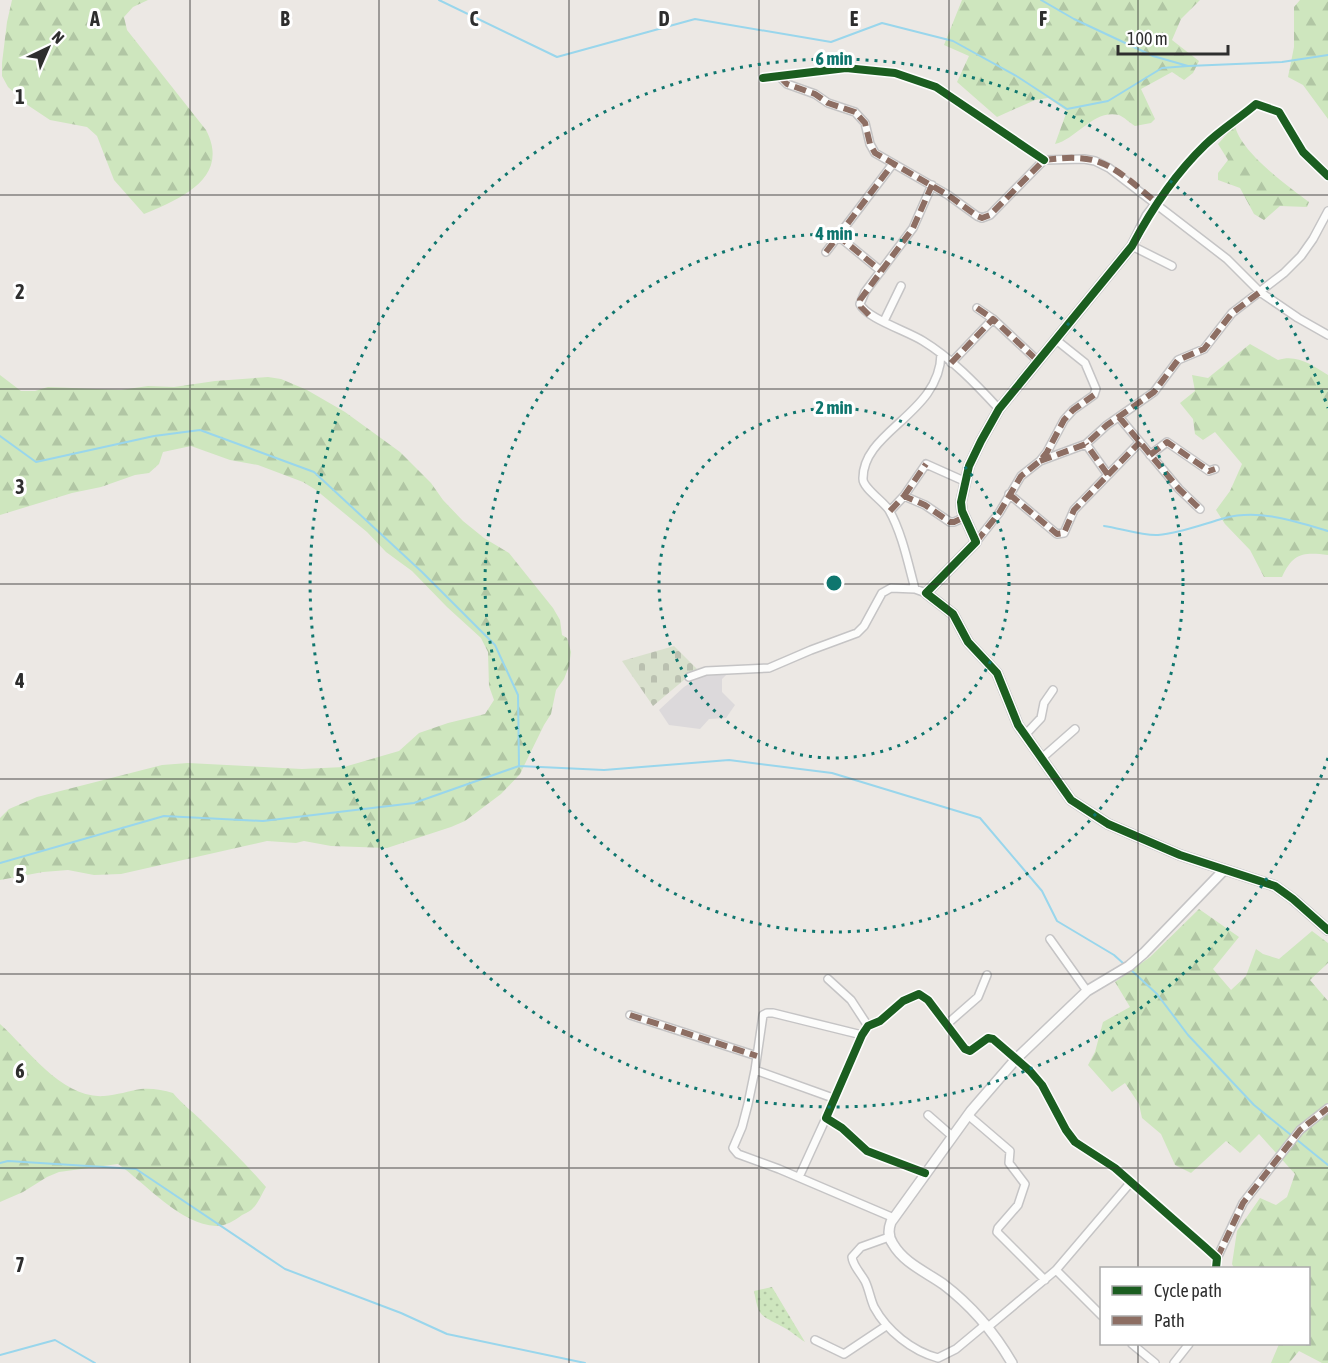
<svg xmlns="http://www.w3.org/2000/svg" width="1328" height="1363" viewBox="0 0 1328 1363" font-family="'Asap Condensed',sans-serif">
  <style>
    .industrial { fill: #dcd9db }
    .grass { fill: url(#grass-dots) }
    .forest { fill: url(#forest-firs) }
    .cemetery { fill: url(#cemetery-stones) }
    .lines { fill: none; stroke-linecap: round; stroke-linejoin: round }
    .stream { stroke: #99d6ec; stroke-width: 2 }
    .street-casing { stroke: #c5c4c5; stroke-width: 10 }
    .secondary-casing { stroke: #c5c4c5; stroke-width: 12 }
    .street { stroke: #fcfcfb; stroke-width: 7 }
    .secondary { stroke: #fcfcfb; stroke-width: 9 }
    .quiet { stroke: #8d6e63; stroke-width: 6; stroke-dasharray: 12 6; stroke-linecap: butt }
    .cycleway-casing { stroke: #fff; stroke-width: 11 }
    .cycleway { stroke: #1b5e20; stroke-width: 8 }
    .grid { fill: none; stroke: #2e2e2e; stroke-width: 1.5; stroke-opacity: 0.55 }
    .ring { fill: none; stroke: #0f766e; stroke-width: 3; stroke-dasharray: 3 6 }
    .grid-label { font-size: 20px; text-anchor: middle; font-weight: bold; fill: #2e2e2e; stroke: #fff; stroke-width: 6; stroke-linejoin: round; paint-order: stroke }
    .centre { fill: #0f766e; stroke: #fff; stroke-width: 3 }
    .ring-label { font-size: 18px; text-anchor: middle; font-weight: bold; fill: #0f766e; stroke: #fff; stroke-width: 6; stroke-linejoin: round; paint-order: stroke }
  </style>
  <defs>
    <pattern id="grass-dots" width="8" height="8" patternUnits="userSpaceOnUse" patternTransform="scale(1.5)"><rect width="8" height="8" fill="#cee6be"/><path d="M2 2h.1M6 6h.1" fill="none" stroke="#b1c6a4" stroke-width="1.8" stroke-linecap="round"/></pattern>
    <pattern id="forest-firs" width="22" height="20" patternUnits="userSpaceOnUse" patternTransform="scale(1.5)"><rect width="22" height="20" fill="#cee6be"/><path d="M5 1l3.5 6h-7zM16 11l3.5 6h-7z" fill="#b1c6a4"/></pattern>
    <pattern id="cemetery-stones" width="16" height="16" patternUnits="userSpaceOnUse" patternTransform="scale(1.5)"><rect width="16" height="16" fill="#d8e0cc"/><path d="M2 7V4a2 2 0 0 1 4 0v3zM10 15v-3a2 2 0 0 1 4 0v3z" fill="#bac0b0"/></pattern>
  </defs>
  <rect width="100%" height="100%" fill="#ece8e4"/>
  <path class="industrial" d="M706,673h22l-6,6v13l13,13 -9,13 -17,1 -9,10 -31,-4 -10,-15 25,-23z"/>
  <path class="grass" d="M772,1287l33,55c-8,-5 -15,-12 -24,-16 -21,-12 -22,-8 -27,-35z"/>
  <path class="forest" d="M12,0h136l-15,7 -9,10 3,13 79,100c25,48 -26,69 -62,84l-30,-34 -17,-44 -10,-9 -37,-7 -21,-14 -21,-19 -6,-11v-13l5,-41z
    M962,0h238l-19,19 -9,21 27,21 -6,12 -9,7 -12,-8 -31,17 14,30 -4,4 -16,3c-5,-3 -11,-9 -16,-11 -26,-6 -42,24 -64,29l12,-33 -19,-13 -13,2 -38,17 -40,-35 12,-26 -25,-11z
    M1300,0h28v119l-25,-34 -15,-8 6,-30v-40z
    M1235,125c4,26 54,62 74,77l-2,5 -27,-1 -16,14 -10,-6 -14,-26 -22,-8v-7l10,-13 -10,-16z
    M1250,344l28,16c19,-6 34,5 50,15v180c-25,-3 -35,-2 -46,22h-18l-14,-27 -25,-26 -9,-14 14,-19 12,-27 -27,-32 -12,8 -8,-6 -2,-15 -13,-16 15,-12 -3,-16 16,3z
    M0,375l21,16h14l13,-4 73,3 27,-4 26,1 41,-6 53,-4 13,2 26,11 38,22 55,40 31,31 12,17 20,21 21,17 25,15 44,55 7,12 2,15 5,3 4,14 -2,14 -5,13 -8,11 -5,24 -7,11 -24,49 -19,20 -36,27 -14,6 -64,21 -56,-2 -27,-5 -8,2 -29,-2 -146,33 -27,1 -26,-5 -25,2 -43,8v-62l9,-9 28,-12 125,-32 26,-2 114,6 42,-2 55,-16 20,-18 29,-10 37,-9 9,-14 -5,-14 -1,-34 -7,-14 -34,-31 -35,-36 -26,-19 -19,-20 -51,-42 -13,-8 -45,-17 -28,-5 -39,-14 -28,6 -4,12 -10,9 -14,2 -34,12 -29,6 -72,22z
    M1199,909l40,28 -26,32 18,21 15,-14 10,-27 7,5 16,5 33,-28 16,12v20l-18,17 18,21v362h-6l-23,-12 -10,12h-18l8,-19h29v-76h-74l-2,-4 5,-33 23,-33 16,7 11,-8 8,-23 -36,-40 -19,19 -14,-12 -35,32 -16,-8 -14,-31 -19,-16 -3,-14 -14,-21 -13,9 -24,-27 7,-13 8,-30 27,-15 -15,-25 35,-25z
    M0,1024c28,25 62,75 104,72 13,-1 25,-5 37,-7 11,-1 22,1 32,4 9,11 20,19 30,29 22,21 43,42 63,65 -4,6 -7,15 -12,20 -3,4 -8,6 -12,8 -8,6 -16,11 -26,11 -35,-1 -71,-43 -98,-62l-59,8 -12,5 -24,15 -23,10z"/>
  <path class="cemetery" d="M674,646l23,23 -44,37 -31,-45z"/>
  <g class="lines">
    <path class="stream" d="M439,0l118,57 138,-38 136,23 51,-19 71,18 65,36 49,32 41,-8 54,-33 26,-2
      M1041,0l33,19 79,37 35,10 94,-4 46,-7
      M0,436l36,26 118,-26 46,-6 114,42 108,100 73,73 23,50 1,71
      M1104,526c15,2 39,10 54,9 23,-2 45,-11 67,-17 34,-9 70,3 103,13
      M0,863l164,-47 99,5 151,-18 105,-37 85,4 125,-10 103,13 148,45 62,73 15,30 57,34 10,9
      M1131,970l26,24 31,41 66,70 74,60
      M0,1163l8,-2 128,8 149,100 116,44 46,21 138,29
      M0,1355l55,-15 40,23"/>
    <g class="street-casing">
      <path id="street" d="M780,77l7,7 28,10 13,9 27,9 10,11 5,21 5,9 73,42 29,21 5,2 8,-3 54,-55 40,-1 11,2 14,7 118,91 33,33 38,26 30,17
        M763,78l83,-10 49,5 41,14 108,73
        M932,185l-19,43 -48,64 -5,12c6,14 47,27 63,37 28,17 53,43 76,68
        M1157,203l28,-37 22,-23 49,-39 23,8 24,40 25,24
        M837,235l44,36
        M1132,246l40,20
        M826,252l66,-87
        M977,308l16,11
        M884,321l17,-35
        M951,363l42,-44 45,42
        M1119,417l60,72 21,20
        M1150,455l17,-13 42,29 6,-2
        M1040,461l46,-17 21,-19 47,-33 24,-32 26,-11 28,-36 52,-40 17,-17 12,-17 15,-28
        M1108,475l32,-33
        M1009,494l48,40 7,-1 10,-23 34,-35 -22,-31
        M904,496l22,-32 38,17
        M890,511l14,-15 21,9 25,17h4l11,-5
        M976,542l23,-29 22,-37 19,-15 7,-9 17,-32 9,-10 21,-15 2,-6 -11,-26 -30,-24
        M915,589c-7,-26 -13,-56 -26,-79 -6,-9 -26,-22 -26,-31 -1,-48 77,-65 78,-125
        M689,677l17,-6 63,-3 42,-18 46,-17 7,-7 18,-33 9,-5 24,1 11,4
        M1025,735l16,-17 3,-15 9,-13
        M1042,758l33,-29
        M1050,939l37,52
        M828,979l23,21 17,26
        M630,1015l127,41
        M946,1025l32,-28 9,-22
        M862,1035l-89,-22h-6l-4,2 -8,55 -7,34 -6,23 -9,21 5,6 41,15 115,49
        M755,1070l78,28
        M928,1115l24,21
        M968,1115l42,36 -1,12 16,21 -7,21 -20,23 -1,4 48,48
        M925,1173l-58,-22 -25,-23 -16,-10 36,-83 6,-9 12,-5 23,-20 16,-7 9,6 37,49 5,2 18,-13 5,1 37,32 12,14 24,45 9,12 40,26 91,80 11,10 -1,10
        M799,1177l27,-59
        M889,1237l-28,10 -9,10c1,9 8,15 13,24 4,8 5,17 9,26 13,24 38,44 64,51l18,-9 30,-25
        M1217,1258l26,-55 57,-73 28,-22
        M1056,1270l46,46
        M988,1327l68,-57 75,-88
        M815,1340l29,14 42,-28
        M1132,1344l23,19
        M1174,1363l15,-19"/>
    </g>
    <g class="secondary-casing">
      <path id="secondary" d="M1157,203l-10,13 -15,30 -133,163 -18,32 -12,25 -8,36 1,9 14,31 -50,51 27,21 15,28 29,31 21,52 53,75 37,24 72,31 95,31 18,13 35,31
        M1012,1363c-18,-31 -40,-57 -69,-79 -17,-12 -39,-21 -50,-40 -5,-7 -5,-14 -2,-22l80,-111 45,-52 71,-68 42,-25 15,-13 80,-83"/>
    </g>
    <use href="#street" class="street"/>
    <use href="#secondary" class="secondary"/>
    <path class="quiet" d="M780,77l7,7 28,10 13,9 27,9 10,11 5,21 5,9 73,42 29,21 5,2 8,-3 54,-55c16,-2 36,-4 52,1 23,7 43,28 61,42
      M837,235l44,36
      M826,252l66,-87
      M977,308l16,11
      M869,315l-8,-8 -1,-7 53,-72 19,-43
      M951,363l42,-44 45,42
      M1119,417l60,72 21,20
      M1150,455l17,-13 42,29 6,-2
      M1040,461l46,-17 21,-19 47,-33 24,-32 26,-11 28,-36 28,-21
      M1108,475l32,-33
      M1009,494l48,40 7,-1 10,-23 34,-35 -22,-31
      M904,496l22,-32
      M890,511l14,-15 21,9 25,17h4l11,-5
      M976,542l23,-29 22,-37 19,-15 7,-9 17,-32 9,-10 21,-15
      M630,1015l127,41
      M1217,1258l26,-55 57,-73 28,-22"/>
    <g class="cycleway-casing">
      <path id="cycleway" d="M763,78l83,-10 49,5 41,14 108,73
        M1328,176l-25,-24 -24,-40 -23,-8c-16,14 -36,26 -51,41 -30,29 -54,65 -73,101l-133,163 -18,32 -12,25 -8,36 1,9 14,31 -50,51 27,21 15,28 29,31 21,52 53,75 37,24 72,31 95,31 18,13 35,31
        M925,1173l-58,-22 -25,-23 -16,-10 36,-83 6,-9 12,-5 23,-20 16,-7 9,6 37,49 5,2 18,-13 5,1 37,32 12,14 24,45 9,12 40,26 91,80 11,10 -1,10"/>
    </g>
    <use href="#cycleway" class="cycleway"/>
  </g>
  <path class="grid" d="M190,0v1363M379,0v1363M569,0v1363M759,0v1363M949,0v1363M1138,0v1268M0,195h1328M0,389h1328M0,584h1328M0,779h1328M0,974h1328M0,1168h1328M1138,1344v19"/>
  <g class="ring">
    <circle cx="834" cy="583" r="175"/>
    <circle cx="834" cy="583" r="349"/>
    <path d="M1328 758A524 524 0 1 1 1328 408"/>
  </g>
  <g class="grid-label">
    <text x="95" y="26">A</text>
    <text x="285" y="26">B</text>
    <text x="474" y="26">C</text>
    <text x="664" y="26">D</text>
    <text x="854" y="26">E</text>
    <text x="1043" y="26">F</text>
    <text x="20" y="104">1</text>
    <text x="20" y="299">2</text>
    <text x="20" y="494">3</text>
    <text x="20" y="688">4</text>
    <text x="20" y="883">5</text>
    <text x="20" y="1078">6</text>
    <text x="20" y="1272">7</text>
  </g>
  <circle cx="834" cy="583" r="9" class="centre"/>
  <g class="ring-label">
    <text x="834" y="65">6 min</text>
    <text x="834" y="240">4 min</text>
    <text x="834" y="414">2 min</text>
  </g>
  <rect x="1100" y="1267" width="210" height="78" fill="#ffffff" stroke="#ababab" stroke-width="1.5"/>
  <rect x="1112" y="1286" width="30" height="9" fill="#1b5e20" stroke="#ababab" stroke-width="1.5"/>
  <text x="1154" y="1297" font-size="18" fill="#2e2e2e">Cycle path</text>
  <rect x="1112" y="1316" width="30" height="9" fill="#8d6e63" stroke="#ababab" stroke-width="1.5"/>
  <text x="1154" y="1327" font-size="18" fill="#2e2e2e">Path</text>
  <g transform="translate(48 48) rotate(44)" stroke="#ffffff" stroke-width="4.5" paint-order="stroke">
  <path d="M0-4.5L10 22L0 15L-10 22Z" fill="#2e2e2e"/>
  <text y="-9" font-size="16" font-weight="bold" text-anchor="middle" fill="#2e2e2e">N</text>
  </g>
  <path d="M1118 45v9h110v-9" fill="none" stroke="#2e2e2e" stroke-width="3"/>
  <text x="1127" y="45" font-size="18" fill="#2e2e2e" stroke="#ffffff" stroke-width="4.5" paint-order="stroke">100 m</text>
</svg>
